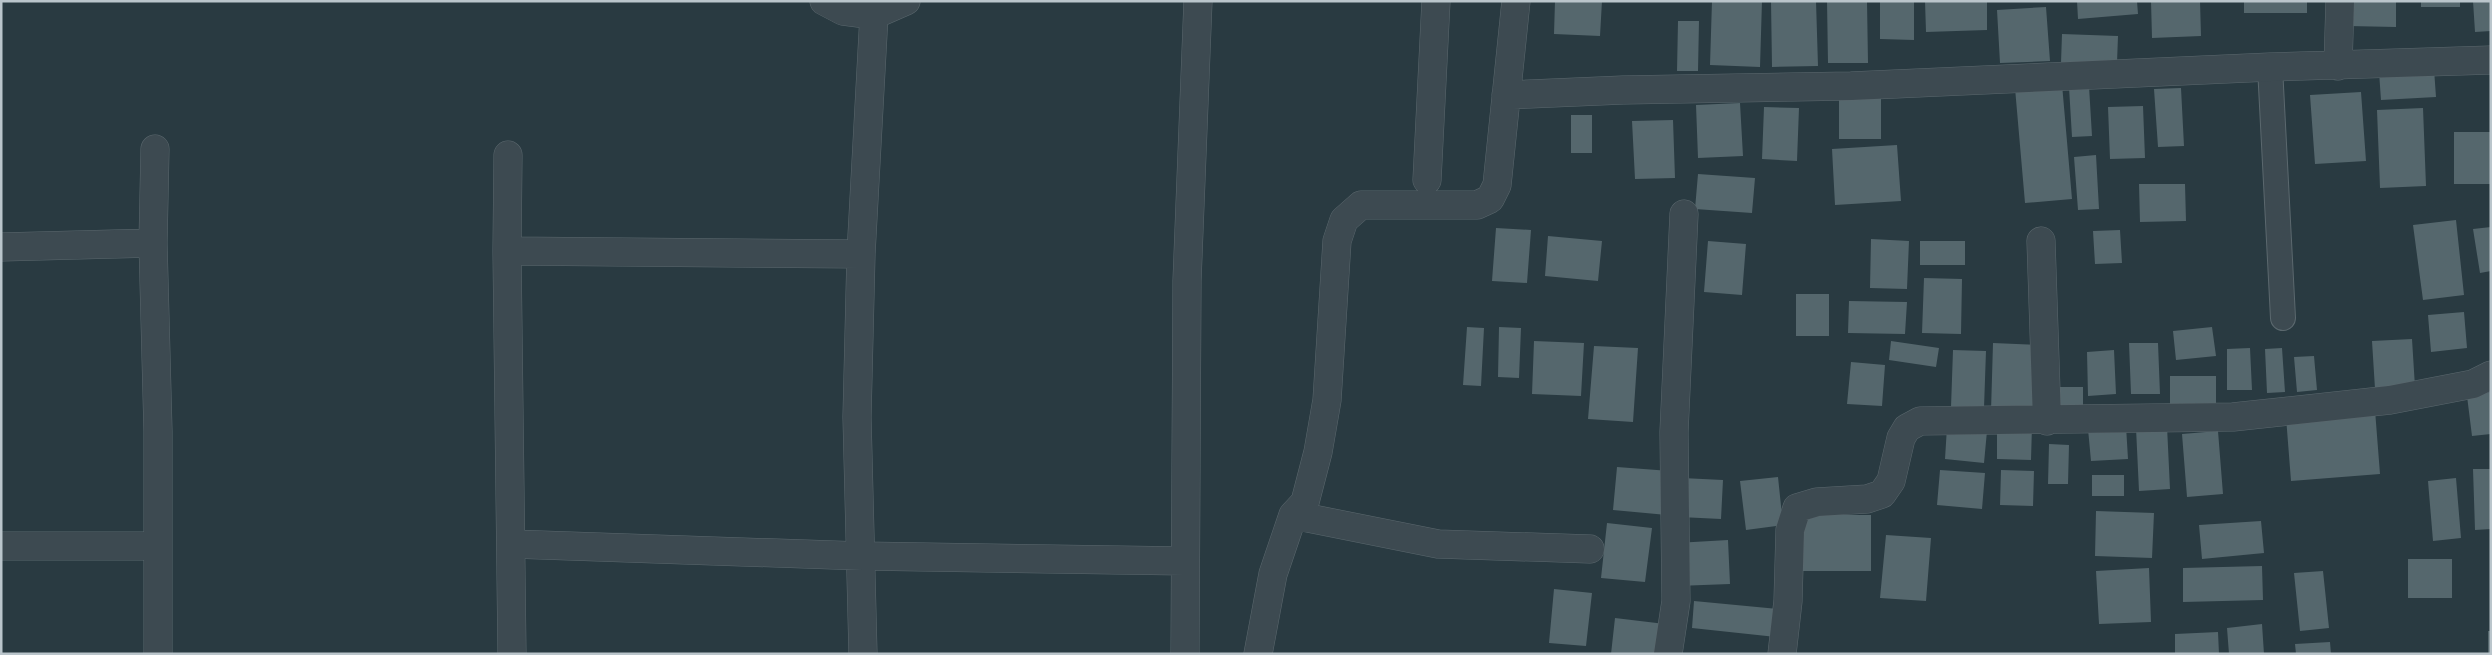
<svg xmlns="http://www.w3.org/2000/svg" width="2492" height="655" viewBox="0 0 2492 655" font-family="'Exo 2',sans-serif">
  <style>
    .building { fill: #55676d }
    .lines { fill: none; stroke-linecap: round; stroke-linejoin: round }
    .lane-casing { stroke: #5b686e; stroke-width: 26 }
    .street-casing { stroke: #5b686e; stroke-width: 29 }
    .lane { stroke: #3d4a51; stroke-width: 24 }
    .street { stroke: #3d4a51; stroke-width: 28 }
  </style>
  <rect width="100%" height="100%" fill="#293a41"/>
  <path class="building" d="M1555,1h47l-2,35 -46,-2z
    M1712,1h50l-2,66 -50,-2z
    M1771,1h45l2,65 -46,1z
    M1827,1h40l1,62h-40z
    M1880,1h34v39l-34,-1z
    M1925,1h62v29l-61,2z
    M2077,1h60l1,13 -60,5z
    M2151,1h49l1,35 -49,2z
    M2244,1h63v12h-63z
    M2348,1h48v26l-48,-1z
    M2421,1h39v6h-39z
    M2473,1h18v30l-16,1z
    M2046,7l4,54 -50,2 -3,-53z
    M1678,21h21l-1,50h-21z
    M2062,34l56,2 -1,27h-56z
    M2434,69l2,28 -55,3 -2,-28z
    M2062,84l10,115 -47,4 -10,-115z
    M2089,86l3,50 -20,1 -3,-50z
    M2181,88l3,58 -26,1 -4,-58z
    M2361,92l5,69 -51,3 -5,-69z
    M1839,96h42v43h-42z
    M1740,103l3,53 -45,2 -2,-53z
    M2143,106l2,52 -35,1 -2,-52z
    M1764,107l35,1 -2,53 -35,-2z
    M2423,108l3,78 -46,2 -3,-78z
    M1571,115h21v38h-21z
    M1673,120l2,58 -40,1 -3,-58z
    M2454,132h37v52h-37z
    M1897,145l4,56 -66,4 -3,-56z
    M2096,155l3,54 -21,1 -4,-53z
    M1698,174l57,4 -3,35 -57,-4z
    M2139,184h46l1,37 -46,1z
    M2456,220l8,75 -41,5 -10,-75z
    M2491,227v44l-11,2 -7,-44z
    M1496,228l35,2 -4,53 -35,-2z
    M2120,230l2,33 -27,1 -2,-33z
    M1548,236l54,5 -4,40 -53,-5z
    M1871,239l38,2 -2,48 -37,-1z
    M1708,241l38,3 -4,51 -38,-3z
    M1920,241h45v24h-45z
    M1924,278l38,1 -1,55 -39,-1z
    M1796,294h33v42h-33z
    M1849,301l58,1 -2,32 -57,-1z
    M2464,312l3,36 -36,4 -3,-37z
    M1467,327l17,1 -3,58 -18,-1z
    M1499,327l22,1 -2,50 -21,-1z
    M2212,327l4,29 -40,4 -3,-29z
    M2412,339l3,48 -40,2 -3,-48z
    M1534,341l50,2 -3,53 -49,-2z
    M1891,341l48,7 -3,19 -47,-7z
    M1993,343l44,2 -2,67 -44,-1z
    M2129,343h29l2,51h-29z
    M1594,346l44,2 -5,74 -45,-3z
    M2250,348l2,42h-25v-41z
    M2282,348l3,44 -18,1 -2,-44z
    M1953,350l33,1 -2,57 -33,-1z
    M2114,350l2,44 -28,2 -1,-44z
    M2314,356l3,34 -20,2 -3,-35z
    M1851,362l34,3 -3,41 -35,-2z
    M2170,376h46v31h-46z
    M2059,387h24v27h-24z
    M2490,392l1,42 -19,2 -5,-40z
    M2375,410l5,64 -89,7 -5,-64z
    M1997,425l35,1 -1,34 -34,-1z
    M2126,426l2,33 -37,2 -3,-32z
    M2167,426l3,63 -31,2 -3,-63z
    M1947,427l40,4 -3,32 -39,-4z
    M2218,431l5,63 -36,3 -5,-63z
    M2049,444l20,1 -1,39h-20z
    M1617,467l53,4 -3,44 -54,-5z
    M2473,469h18v60l-16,1z
    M1940,470l45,3 -3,36 -45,-4z
    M2001,470l33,1 -1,35 -33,-1z
    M2092,475h32v21h-32z
    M1778,477l5,48 -37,5 -6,-49z
    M1682,478l41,2 -2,39 -41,-2z
    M2456,478l5,60 -28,3 -5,-60z
    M2096,511l58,2 -2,45 -57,-2z
    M1801,515h70v56h-70z
    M2261,521l3,32 -62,6 -3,-34z
    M1607,523l45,5 -7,54 -44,-4z
    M1886,535l45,3 -5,63 -46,-3z
    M1728,540l2,44 -53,2 -1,-43z
    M2408,559h44v39h-44z
    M2262,566l1,34 -80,2v-34z
    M2149,568l2,54 -52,2 -3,-53z
    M2323,571l6,57 -29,3 -6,-58z
    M1554,589l38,4 -6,53 -37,-3z
    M1694,601l84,8 -2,28 -84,-9z
    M1615,618l50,6 -4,30h-50z
    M2262,624l2,30h-35l-2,-26z
    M2488,631h3v23h-3z
    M2218,632l1,22h-44v-20z
    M2330,642l1,12h-35l-1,-10z"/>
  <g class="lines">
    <g class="lane-casing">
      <path id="lane" d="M2270,67l13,251"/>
    </g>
    <g class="street-casing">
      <path id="street" d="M824,1l19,10 31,4 32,-14
        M2338,66l2,-65
        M1506,95l117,-5 228,-4 419,-19 221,-7
        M155,149l-2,94 5,188v223
        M508,155l-1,96 5,403
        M1427,180l9,-179
        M2041,241l6,180
        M1,247l152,-4
        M507,251l354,3
        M1293,515l145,29 152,5
        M512,544l350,12 323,5
        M1,546h157
        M863,654l-6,-237 4,-163 13,-239
        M1185,654l2,-373 11,-280
        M1258,654l15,-80 20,-59 12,-13 13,-50 9,-52 10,-159 7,-21 17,-15h116l13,-6 7,-14 19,-184
        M1668,654l8,-53 -2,-169 10,-218
        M1782,654l6,-53 2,-71 7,-22 20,-6 50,-3 15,-5 9,-13 10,-43 6,-10 13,-7 313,-4 157,-17 83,-16 18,-9"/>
    </g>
    <use href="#lane" class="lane"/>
    <use href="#street" class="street"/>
  </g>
  <rect width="2492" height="655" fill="none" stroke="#bac5cb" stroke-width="5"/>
</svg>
